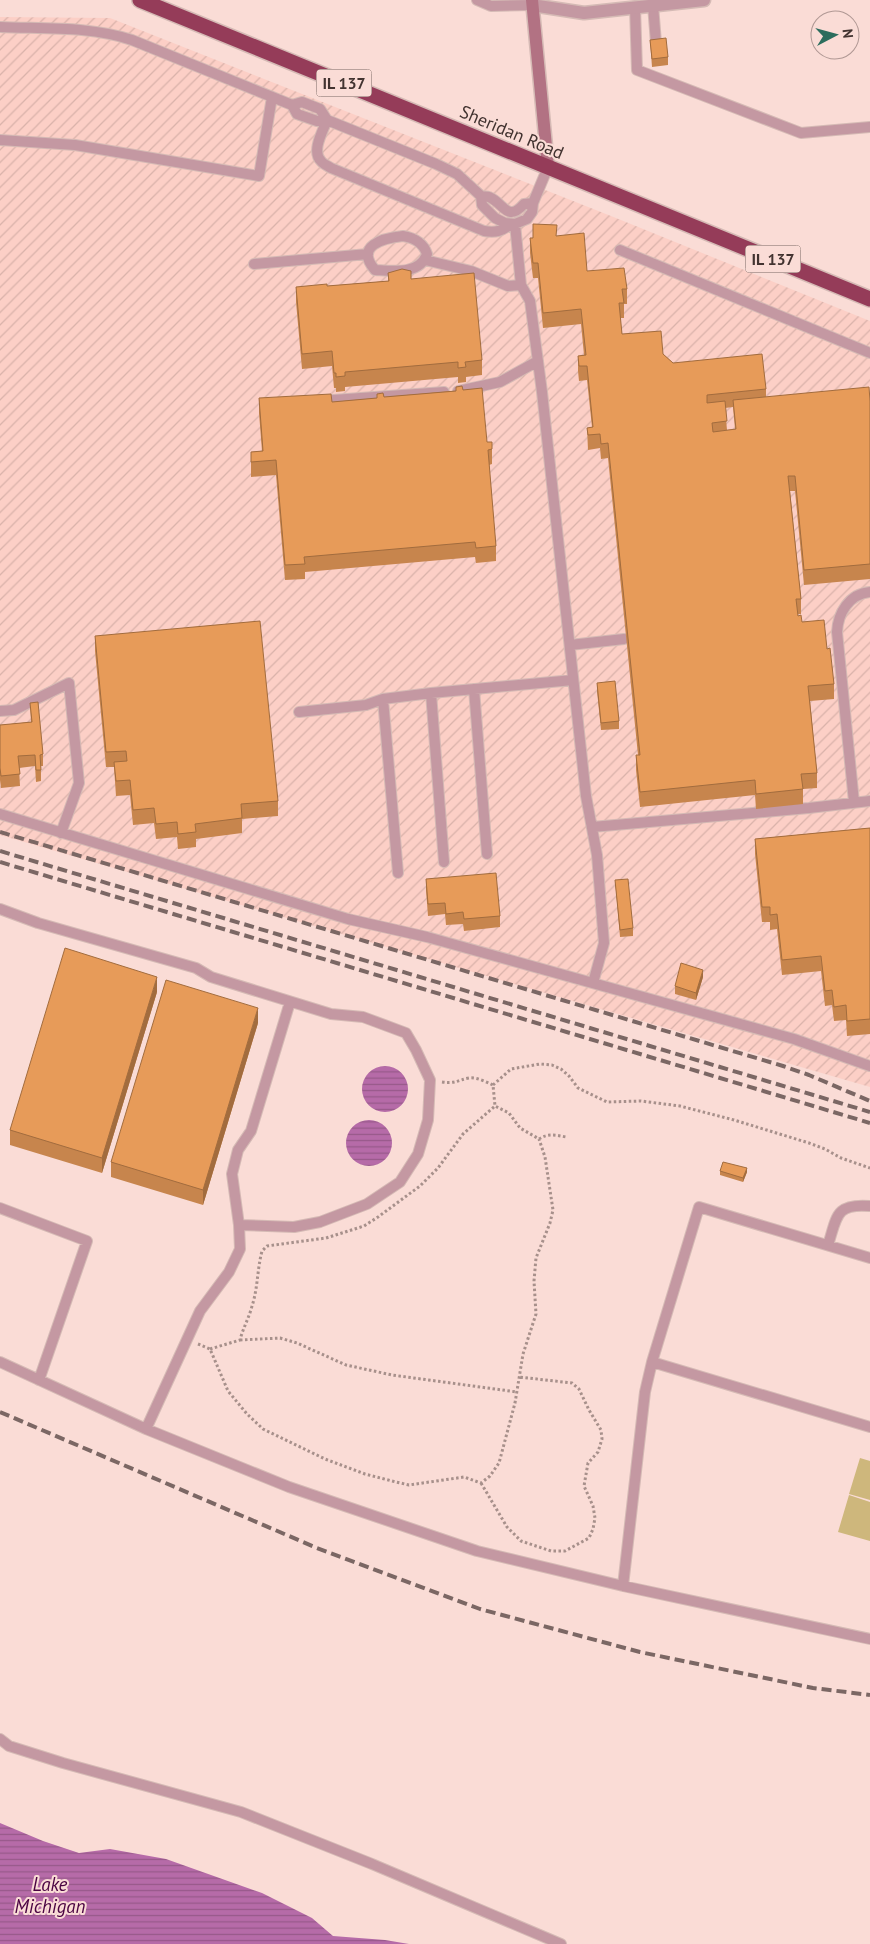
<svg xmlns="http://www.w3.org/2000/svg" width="870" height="1944" viewBox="0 0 870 1944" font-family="'PT Sans',sans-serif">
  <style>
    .industrial { fill: url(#industrial-furrows) }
    .pitch { fill: #ceb77c }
    .water { fill: url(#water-rules) }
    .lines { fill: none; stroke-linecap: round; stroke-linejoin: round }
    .lane-casing { stroke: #d5bab5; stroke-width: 12 }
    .street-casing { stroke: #d5bab5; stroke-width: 15 }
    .secondary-casing { stroke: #d5bab5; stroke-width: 15 }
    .highway-casing { stroke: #d5bab5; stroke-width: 18 }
    .path { stroke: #a7908b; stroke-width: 3; stroke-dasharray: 2.5 2.5; stroke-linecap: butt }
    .lane { stroke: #c498a2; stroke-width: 10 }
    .street { stroke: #c498a2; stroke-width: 12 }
    .secondary { stroke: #b27283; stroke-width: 12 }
    .highway { stroke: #953c59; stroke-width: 15 }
    .rail { stroke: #7b6764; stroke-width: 4; stroke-dasharray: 10 5; stroke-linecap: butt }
    .wall { fill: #c7854d; fill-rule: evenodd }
    .shaded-wall { fill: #a26c3e }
    .building { fill: #e79b59; stroke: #a26c3e }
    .labels { text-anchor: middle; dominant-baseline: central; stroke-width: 4; stroke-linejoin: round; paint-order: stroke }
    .shield { fill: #fadcd6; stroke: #796662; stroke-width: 1 }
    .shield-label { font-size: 16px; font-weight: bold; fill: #423330 }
    .street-label { font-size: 18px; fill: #423330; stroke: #fadcd6 }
    .water-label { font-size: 19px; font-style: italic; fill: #4a0342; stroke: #fadcd6 }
  </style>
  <defs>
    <pattern id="industrial-furrows" width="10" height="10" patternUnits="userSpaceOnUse" patternTransform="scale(1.25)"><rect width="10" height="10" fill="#fccfc6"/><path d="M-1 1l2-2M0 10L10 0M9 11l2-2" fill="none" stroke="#d9b2aa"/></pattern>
    <pattern id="water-rules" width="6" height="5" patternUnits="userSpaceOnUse" patternTransform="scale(1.25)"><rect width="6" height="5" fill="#b66ba8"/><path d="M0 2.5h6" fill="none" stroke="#965989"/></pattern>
  </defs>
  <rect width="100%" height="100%" fill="#fadcd6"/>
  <path class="industrial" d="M0,17l110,1 506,200 254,103v766l-870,-252z"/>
  <path class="pitch" d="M860,1458l10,3v39l-21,-6z
    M849,1495l21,7v39l-32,-9z"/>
  <path class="water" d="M362 1089a23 23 0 1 1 46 0a23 23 0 1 1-46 0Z
    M346 1143a23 23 0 1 1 46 0a23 23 0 1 1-46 0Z
    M0,1823l43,18 36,12 31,-4 56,10 96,34 50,25 21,18 52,4 24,4h-409z"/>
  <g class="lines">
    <g class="lane-casing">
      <path id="lane" d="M477,0l14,6 41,-1
        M653,5l3,38
        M635,7l2,63 164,63 69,-6
        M0,27c44,2 90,-1 132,13l160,65 5,9 20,7 10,-1 109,44 21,10 24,22 1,9 13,13 10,5 10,1 12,-5 5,-7 1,-9 15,-36
        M292,105l10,-3 18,7 7,11
        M327,120c-4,11 -16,31 -6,41 2,3 7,5 10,7l153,63c12,2 18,0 27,-7
        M0,140l75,5 184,31 13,-79
        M481,196c3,1 6,0 8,1 15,6 18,26 35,7l9,-1
        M515,224l6,61 9,16 12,91 44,404 11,59 7,88 -11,40
        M403,236c11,2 20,6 24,18 -7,21 -34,17 -52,16 -21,-24 8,-32 28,-34z
        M620,250l250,103
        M425,260l46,11 37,15 13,-1
        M254,264l114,-10
        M458,391l42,-9 38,-21
        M319,401l125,-9
        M570,645l54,-6
        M474,689l13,165
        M431,693l13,169
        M383,699l15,174
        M0,711l14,-1 55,-27 10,100 -18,50
        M299,712l67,-7 17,-6 48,-6 142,-13
        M854,802l-17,-170c1,-19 12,-38 33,-40
        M0,814l348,105 79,18 367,102 76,27
        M592,827l217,-19 61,-7
        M0,909l38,14 158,45 15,9 120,37 32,3 43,16 10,17 14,30 -2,40 -10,34 -18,28 -33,22 -47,18 -26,5 -55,-2
        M0,1208l87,33 -48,139
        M828,1245c9,-28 7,-42 42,-39
        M0,1362l146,67 143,58 188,64 146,35 247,53
        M652,1362l218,65
        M146,1429l54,-118 29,-39 11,-23 -1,-24 -7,-51 6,-24 13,-19 39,-129
        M623,1586l22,-194 7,-30 47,-155 171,51
        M0,1739l9,7 54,17 178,49 131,52 189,80"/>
    </g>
    <g class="street-casing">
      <path id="street" d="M532,5l52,8 120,-13"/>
    </g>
    <g class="secondary-casing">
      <path id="secondary" d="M532,0l16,167"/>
    </g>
    <g class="highway-casing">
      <path id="highway" d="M140,0l730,299"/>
    </g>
    <path class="path" d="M442,1082c13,2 16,-2 27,-4 8,-1 17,4 24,7l2,21 14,7 11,15 19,11c9,-6 17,-4 27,-2
      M493,1085l18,-16 29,-5 12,1 9,4 8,7 9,12 29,14 34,-1 39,5 54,14 75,23 16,6 16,9 29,10
      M240,1340l40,-2 17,5 49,22 46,10 125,17
      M198,1344l12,5 18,42 19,23 16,15 62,30 40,15 31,8 13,3 55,-8 17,6 9,-7 9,-13 16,-60 8,-49 13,-40 -2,-33 2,-23 14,-35 3,-13 -8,-53 -6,-18
      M210,1349l30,-9c3,-12 9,-22 12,-34 6,-18 5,-36 10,-55l5,-5 59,-8 38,-12 14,-9 42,-31 18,-18 25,-34 32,-28
      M481,1483l26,44 14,14 30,10h14l24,-13 4,-9 2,-11 -2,-12 -9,-20 4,-23 10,-11 4,-13 -1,-9 -12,-20 -10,-21 -7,-6 -53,-6"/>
    <use href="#lane" class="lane"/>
    <use href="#street" class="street"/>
    <use href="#secondary" class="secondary"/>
    <use href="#highway" class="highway"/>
    <path class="rail" d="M0,832l783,234 26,9 61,26
      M0,851l870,261
      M0,862l870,261
      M0,1412l317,136 163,61 160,43 173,36 57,7"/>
  </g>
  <path class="wall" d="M650,40l18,17v8l-16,2z
    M557,236l30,35 40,18v15h-3v14h-4l2,16 41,20 10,9 93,26v8l104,4v178l-66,6 -9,-94h-5l11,108v15h-3v2l4,6 25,27 7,35v15l-24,2 7,72v15l-14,1v15l-47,5 -1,-14 -115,12 -4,-37v-15h2l-30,-297 -7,1 -1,-11 -12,2 -1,-22 5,-1 -5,-47 -8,1 -1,-10v-15l6,-1 -3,-31 -38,4 -5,-50h-5l-3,-25v-15zM733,407l2,22 -8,1 -2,-22z
    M388,273l23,6 71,81v15l-16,2v5l-8,1v-6l-113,10v4l-9,1v-4h-2l-2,-22 -30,3 -6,-67v-15l31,-1 61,-5z
    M463,390l24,52 5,7v15l-3,1 7,81v15l-20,2 -1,-6 -170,15v7l-20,1 -9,-105 -25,2v-25l11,-1 -3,-38v-15l73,4 45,-4v-4l7,3z
    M95,636l183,165v15l-36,3v14l-46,6v8l-18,2 -1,-12 -21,2 -2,-16 -21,2 -3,-30 -14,1 -2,-29h-8l-11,-116z
    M597,683l22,38v8l-18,1 -4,-39z
    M30,703l13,51v12h-2v15l-5,1 -1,-16 -16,2 1,18 -19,2 -1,-8v-55l31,-3z
    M870,828v206l-23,2 -1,-16 -12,1 -2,-16 -7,1 -4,-35 -39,4 -5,-46 -7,1v-8h-8l-7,-68v-15z
    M426,879l74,37v11l-36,4 -1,-7 -17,1 -1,-11 -17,2 -2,-26z
    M615,880l18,48v8l-13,1z
    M703,977l-7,23 -21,-6v-8z
    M157,992l-55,181 -92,-28v-15z
    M258,1023l-55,182 -92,-28v-15z
    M720,1171l27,1 -4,10 -23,-7z"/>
  <path class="shaded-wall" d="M703,970v7l-7,23v-7z
    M157,977v15l-55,181v-15z
    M258,1008v15l-55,182v-15z
    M747,1168v4l-4,10v-4z"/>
  <path class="building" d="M666,38l2,19 -16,2 -2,-19z
    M533,224l24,1 -1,11 28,-3 3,38 37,-3 3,21h-5l2,14h-5l3,31 39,-3 2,23 10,9 89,-9 4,35 -59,6v8l18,-2 2,20 -15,2 1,9 23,-3 -3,-29 136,-13 1,14v163l-66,6 -9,-94h-7l13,123h-5l2,17 3,-1 1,7 22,-2 3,29 3,-1 4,36 -26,2 9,87 -16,1 2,15 -47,5 -1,-14 -115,12 -4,-37h4l-32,-312 -7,1 -1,-10 -12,1 -1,-7 6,-1 -6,-61h-8l-1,-10 8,-1 -5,-46 -38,4 -5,-50h-5l-3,-25h3z
    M402,269l9,2v8l63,-6 8,87 -17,2 1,5 -8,1v-6l-113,10v4l-9,1v-4h-2l-2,-22 -30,3 -6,-67 31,-3v2l62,-5 -1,-8z
    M462,386l1,4 19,-2 5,54h5v7l-4,1 8,96 -20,2 -1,-6 -171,15 1,7 -20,1 -9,-105 -25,2v-10l12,-1 -4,-53 72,-4 1,8 45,-4v-4l6,-1 1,4 72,-6v-4z
    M260,621l18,180 -37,3 1,14 -47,6 1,8 -18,2 -1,-12 -21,2 -2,-16 -21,2 -3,-30 -14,1 -2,-19 13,-1 -1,-10 -20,1 -11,-116z
    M615,681l4,40 -18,2 -4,-40z
    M38,702l5,52 -3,1 1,15h-5l-1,-15 -17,1 2,18 -19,2 -1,-8v-43l32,-3 -2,-19z
    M870,828v191l-23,2 -1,-16 -12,2 -2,-17 -7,1 -4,-35 -39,4 -5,-46 -7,1v-8h-8l-7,-68z
    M496,873l4,43 -36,3 -1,-7 -17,2 -1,-11 -17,1 -2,-25z
    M628,879l5,49 -13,2 -5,-50z
    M65,948l92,29 -55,181 -92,-28z
    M681,963l22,7 -7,23 -21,-7z
    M166,980l92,28 -55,182 -92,-28z
    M723,1162l24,6 -4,10 -23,-7z"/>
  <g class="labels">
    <g class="shield">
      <rect x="316.5" y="69.5" width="55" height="27" rx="4"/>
      <rect x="745.5" y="245.5" width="55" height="27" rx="4"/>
    </g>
    <g class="shield-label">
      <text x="344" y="83">IL 137</text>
      <text x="773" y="259">IL 137</text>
    </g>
    <g class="street-label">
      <text transform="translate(512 132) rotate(23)">Sheridan Road</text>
    </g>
    <g class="water-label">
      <text x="50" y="1884">Lake<tspan x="50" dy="22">Michigan</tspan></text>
    </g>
  </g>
  <g transform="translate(835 35) rotate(84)"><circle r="24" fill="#fadcd6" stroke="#b09894"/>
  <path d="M0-4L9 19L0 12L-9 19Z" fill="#2b6d5d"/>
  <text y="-8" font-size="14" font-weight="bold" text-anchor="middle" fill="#423330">N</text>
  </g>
</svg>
